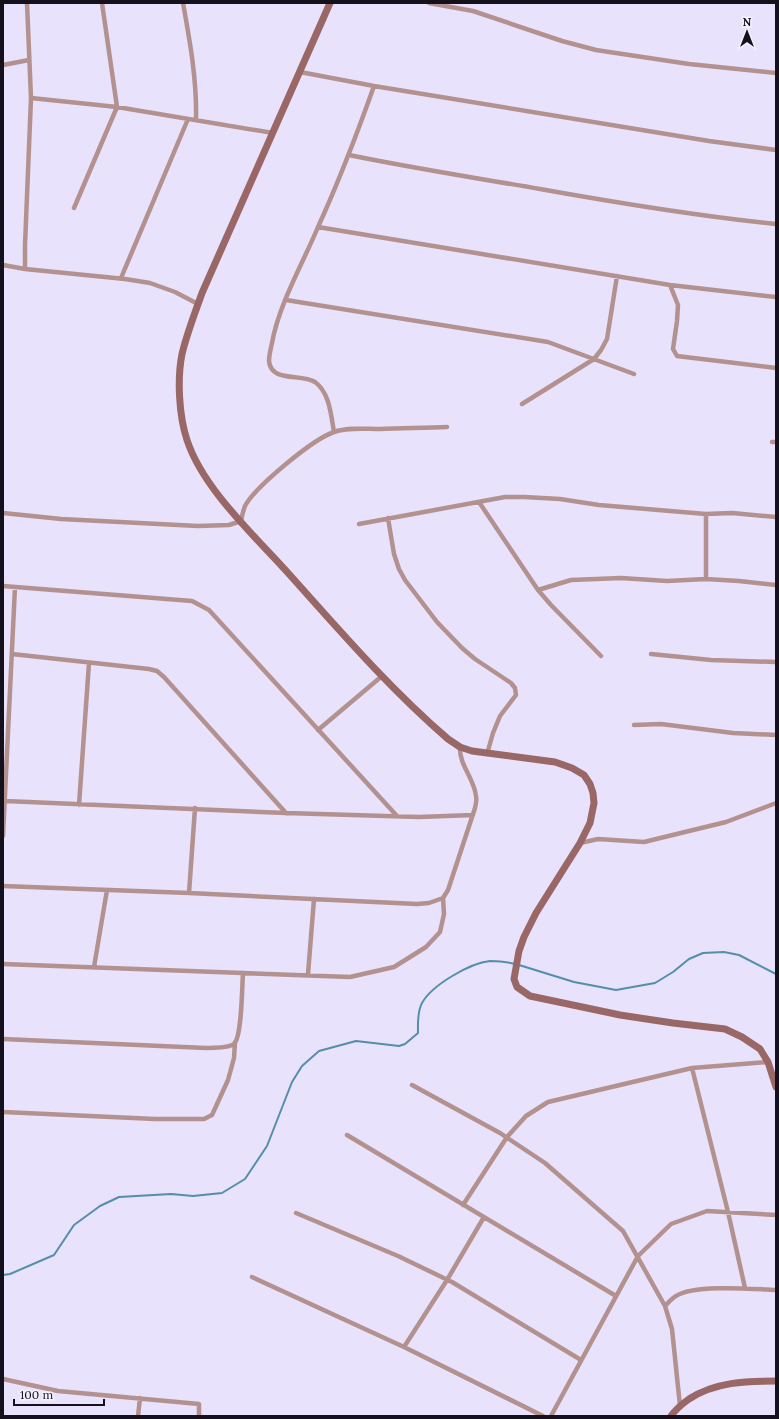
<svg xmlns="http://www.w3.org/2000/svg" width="779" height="1419" viewBox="0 0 779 1419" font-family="Lora,serif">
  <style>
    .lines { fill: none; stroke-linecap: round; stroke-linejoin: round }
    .stream { stroke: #548ea8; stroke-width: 2 }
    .street { stroke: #b3918f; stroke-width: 4.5 }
    .secondary { stroke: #986766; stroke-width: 7 }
  </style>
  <rect width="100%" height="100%" fill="#e8e2fc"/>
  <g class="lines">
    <path class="stream" d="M519,965l55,17 42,8 39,-7 18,-11 16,-13 14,-6 21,-1 15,3 37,19
      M3,1275l7,-1 44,-19 20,-30 26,-19 19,-9 52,-3 22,2 29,-3 23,-14 22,-33 25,-64 10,-16 17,-15 37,-10 43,5 6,-2 13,-11c0,-9 -1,-21 4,-30 10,-18 48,-40 68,-42 7,0 18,1 25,3"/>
    <path class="street" d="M183,3c7,39 14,77 13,117
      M429,3l44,8 89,30 34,9 93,14 87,9
      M3,65l26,-5
      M300,72l74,14 335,55 67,9
      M31,98l86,9 156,26
      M349,155c63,13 127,23 191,34 78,14 157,27 236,35
      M74,208l43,-101 -15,-104
      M318,227l352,58 106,12
      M3,265l22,4 100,10 25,4 25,9 23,12
      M25,269v-24l6,-147 -4,-95
      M121,278l67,-159
      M670,285l8,20 -1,16 -4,28 4,7 99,12
      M286,300l262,42 86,32
      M522,404l72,-45 7,-9 6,-11 10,-63
      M334,432c-3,-16 -4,-39 -19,-50 -14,-9 -44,1 -46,-21 0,-6 2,-13 3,-18 7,-39 31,-80 46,-116 21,-46 39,-93 56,-141
      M772,442h4
      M479,502l59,88 13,15 50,51
      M3,513l58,6 137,7 31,-1 12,-4c1,-5 2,-10 4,-15 10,-19 68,-67 89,-74 14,-5 31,-3 46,-3 22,-1 45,-1 67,-2
      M706,514v65
      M388,518l6,36 5,15 6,11 32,42 25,26 13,11 36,24 4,5 1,7 -16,21 -7,17 -6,21
      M359,524l146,-27h19l36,2 39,6 107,9 26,-1 44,4
      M3,586l189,15 17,9 188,206
      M538,590l33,-10 50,-2 46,3 39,-2 33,2 37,4
      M12,654l137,15 8,2 7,6 122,136
      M651,654l60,6 65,2
      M634,725l27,-1 72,9 43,2
      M318,730l64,-54
      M5,801l281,12 133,4 54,-2
      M79,805l10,-142
      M3,836l12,-249
      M580,843l18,-4 46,3 82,-20 50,-19
      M3,886l186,7 228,11 12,-1 14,-5 5,-8 27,-82c1,-4 2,-8 1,-12 -2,-18 -17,-31 -16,-49
      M189,893l6,-85
      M3,964l347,13 44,-10 32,-20 14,-15 4,-18 -1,-16
      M94,967l13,-77
      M308,974l6,-75
      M3,1039l203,9c8,-1 21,1 28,-4 8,-7 8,-59 9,-71
      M692,1068l36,144 17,76
      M412,1085l88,48 45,30 78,68 42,75 7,23 8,77
      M3,1112l152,7h49l8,-4 16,-35 6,-22 1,-16
      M347,1135l269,161
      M463,1205l44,-68 19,-21 22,-14 144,-34 76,-6
      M296,1213l102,43 54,26 129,78
      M252,1277l152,70 139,69
      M665,1306c3,-3 7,-8 11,-10 18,-12 78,-7 100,-6
      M404,1347l43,-67 37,-63
      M3,1379l55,12 141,13v12
      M138,1416l2,-18
      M551,1416l87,-160 33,-32 36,-13 69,4"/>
    <path class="secondary" d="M330,3l-128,290c-7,20 -15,40 -20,61 -5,25 -3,62 5,86 16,49 68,96 102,134 51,57 101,115 159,165l12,8 12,4 83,11 17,6 12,7 6,9 3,9 1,10 -4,20 -10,20 -44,70 -12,24 -5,14 -5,28 3,8 13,9 90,19 53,8 52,6 17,8 18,12 8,13 8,25
      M671,1416c5,-7 11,-12 18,-17 26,-17 57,-18 87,-18"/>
  </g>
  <rect width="779" height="1419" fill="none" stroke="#14111c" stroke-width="8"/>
  <g transform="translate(747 32)" stroke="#f4f1ff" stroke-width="3" paint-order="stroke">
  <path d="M0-3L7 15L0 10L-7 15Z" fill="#14111c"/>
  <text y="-6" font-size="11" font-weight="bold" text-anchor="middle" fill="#14111c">N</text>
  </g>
  <path d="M14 1399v6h90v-6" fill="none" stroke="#14111c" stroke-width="2"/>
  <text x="20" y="1399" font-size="12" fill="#14111c" stroke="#f4f1ff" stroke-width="3" paint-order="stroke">100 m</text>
</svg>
